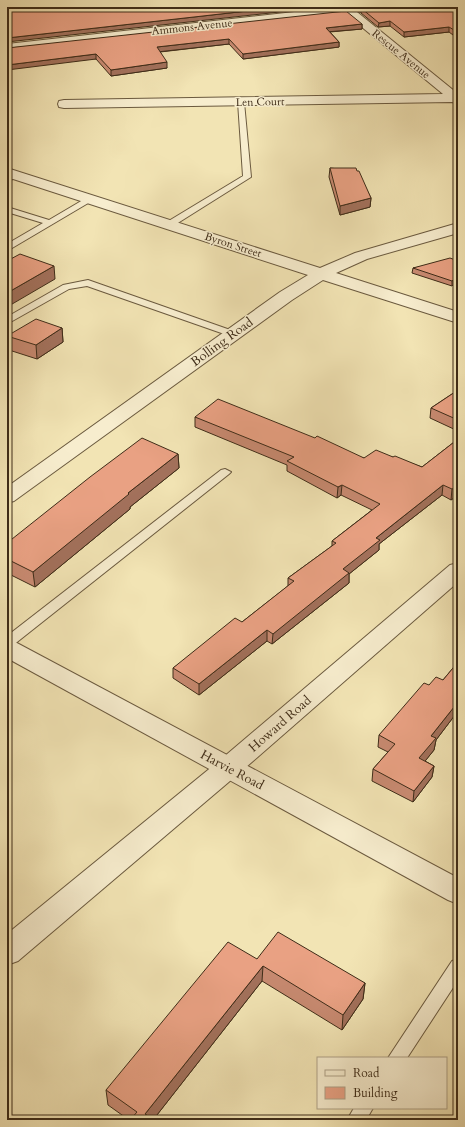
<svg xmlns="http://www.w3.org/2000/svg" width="465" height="1127" viewBox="0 0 465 1127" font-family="Cardo,serif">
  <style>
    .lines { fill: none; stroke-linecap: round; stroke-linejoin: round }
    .service-casing { stroke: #6b5a3f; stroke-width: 2 }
    .minor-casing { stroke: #6b5a3f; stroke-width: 2 }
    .tertiary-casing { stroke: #6b5a3f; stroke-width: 2 }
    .service { fill: #f7edce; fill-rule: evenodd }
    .minor { fill: #f7edce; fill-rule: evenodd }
    .tertiary { fill: #f7edce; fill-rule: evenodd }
    .wall { fill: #c88a71; stroke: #3e2c18 }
    .shaded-wall { fill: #a3715c; stroke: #3e2c18 }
    .building { fill: #e9a183; stroke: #3e2c18 }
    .labels { text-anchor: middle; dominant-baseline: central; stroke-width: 3; stroke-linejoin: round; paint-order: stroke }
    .far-street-label { font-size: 11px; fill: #3e2c18; stroke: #f7edce }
    .street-label { font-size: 13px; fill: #3e2c18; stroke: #f7edce }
  </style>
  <rect width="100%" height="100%" fill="#f2e4b4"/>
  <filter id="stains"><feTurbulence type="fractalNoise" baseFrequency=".005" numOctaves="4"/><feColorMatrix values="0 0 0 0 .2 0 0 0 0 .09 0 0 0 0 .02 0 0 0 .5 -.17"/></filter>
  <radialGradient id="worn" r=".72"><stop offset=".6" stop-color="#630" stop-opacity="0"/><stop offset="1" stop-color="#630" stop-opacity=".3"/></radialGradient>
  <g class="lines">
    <g class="service-casing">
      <path id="service" d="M241,100l3,2 7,75 -78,49h-6l-1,-2 1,-2 76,-46 -5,-74z
        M13,173h6l1,2 -13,7v-5z
        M88,197h3l4,2 -88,52v-7l36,-21 -36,-11v-5l42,13z
        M88,280l148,52 2,2 -5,3 -3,-1 -143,-50 -18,3 -62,35v-7l56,-32z
        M225,469l6,3 -2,2 -217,172 -5,1v-11l214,-166z
        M458,959v21l-51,78h-19l64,-97z
        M354,1108h19l-7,12h-19z"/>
    </g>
    <g class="minor-casing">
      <path id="minor" d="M339,7h43l-5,3 -20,2 101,82v10l-6,-2 -388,6 -5,-1 -1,-3 1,-3 5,-1 379,-6 -97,-80 -339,38v-8z
        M7,168l313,100 35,-15 103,-30v10l-91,26 -31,14 122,39v11l-135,-43 -31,20 -278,201 -7,2v-16l273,-195 28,-17 -301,-98z
        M458,563v19l-221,193 -219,186 -11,4v-31l212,-173 231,-196z"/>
    </g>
    <g class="tertiary-casing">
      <path id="tertiary" d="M7,640l8,2 443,236v26l-10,-4 -441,-242z"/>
    </g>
    <use href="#service" class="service"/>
    <use href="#minor" class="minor"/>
    <use href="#tertiary" class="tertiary"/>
  </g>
  <path class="wall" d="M458,7v27l-5,1 -4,-3 -45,5 -14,-11 -12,1 -17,-14v-5z
    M362,24v5l-32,3 9,10v5l-96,12 -14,-15 -69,8 7,16 -56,8 -15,-17 -89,-11z
    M330,168l27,3 14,27 -1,9 -30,8 -11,-38z
    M458,261v19l-6,6 -40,-13 1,-5z
    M62,328l1,14 -26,17 -28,-9 -2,-14z
    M458,390v41l-28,-13 1,-10z
    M195,417l169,41 29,-1 29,10 36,-28v56l-7,5 -9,-5 -63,49v6l-30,24v9l-77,61 -5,-3 -68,54 -26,-17v-10l69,-46 46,-36v-8l44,-32v-5l40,-31 -31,-15 -4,3 -50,-27v-6l-92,-38z
    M178,454l1,14 -49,39v2l-95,78 -28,-14v-30z
    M458,662v49l-22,29 -2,10 -9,11 9,5 -2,11 -19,25 -41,-21 1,-12 15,-17 -10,-5 1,-12 50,-50 14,-5z
    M257,959l108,24 -2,16 -21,31 -80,-49 -109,139h-24l-21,-15 -2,-15z"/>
  <path class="shaded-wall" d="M283,7h42l-318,35v-4z
    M390,21v5l-12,1 1,-4z
    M362,24v5l-36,3v-4z
    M449,27v5l-45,5v-5z
    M458,29v5l-5,1 1,-5z
    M229,39v5l-72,8v-5z
    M339,42v5l-96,12v-5z
    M96,54v5l-89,11v-5z
    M167,62v6l-56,8v-6z
    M371,198l-1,9 -30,8v-9z
    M54,266l1,13 -48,28v-14z
    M458,276v4l-6,6v-5z
    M62,328l1,14 -26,17 -1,-14z
    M178,454l1,14 -49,39v2l-95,78 -2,-15 95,-79z
    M342,485l-1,10 -4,3 1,-11z
    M443,485l-1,10 -63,49v6l-30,24v9l-77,61 1,-10 70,-65 33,-31z
    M458,486v9l-7,5 1,-11z
    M267,630v11l-68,54v-11z
    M458,702v9l-22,29 -2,10 -16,20 1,-12 12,-22z
    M434,766l-2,11 -19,25 1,-11z
    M263,966l-1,15 -109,139 -8,-6z
    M365,983l-2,16 -21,31 1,-15z"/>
  <path class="building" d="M7,7h276l-276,31z
    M374,7h84v22l-4,1 -5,-3 -45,5 -14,-11 -11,2 -18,-15z
    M346,11l16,13 -36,4 13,14 -96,12 -14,-15 -72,8 10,15 -56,8 -15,-16 -89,11v-17z
    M330,168h26l1,3h2l12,27 -31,8z
    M20,254l34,12 -47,27v-32z
    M450,258l8,3v15l-6,5 -39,-13z
    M36,319l26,9 -26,17 -29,-9z
    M458,390v30l-27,-12z
    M218,399l97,39 2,-2 47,22 12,-8 17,7 2,-1 27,11 36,-28v47l-6,3 -9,-4 -67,53 4,2 -37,29 6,4 -76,61 -6,-4 -68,54 -26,-16 62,-50 7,4 52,-41 -6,-3 48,-35 -4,-2 48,-37 -38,-19 -4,2 -51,-26 7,-4 -99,-40z
    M142,438l36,16 -50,39 1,1 -96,78 -26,-13v-16l83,-66z
    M458,662v40l-27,34 5,2 -17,20 15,8 -20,25 -41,-22 22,-25 -16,-9 45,-52 5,2 7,-8 7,3z
    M278,932l87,51 -22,32 -80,-49 -118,148 9,6h-24l7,-8 -31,-22 122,-148 29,17z"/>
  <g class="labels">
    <g class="far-street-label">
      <text transform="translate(192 27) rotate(-6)">Ammons Avenue</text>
      <text transform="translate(401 54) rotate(39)">Rescue Avenue</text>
      <text transform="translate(260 102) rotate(-1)">Len Court</text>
      <text transform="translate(233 245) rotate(18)">Byron Street</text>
    </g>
    <g class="street-label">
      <text transform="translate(222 342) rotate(-36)">Bolling Road</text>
      <text transform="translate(280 724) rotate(-41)">Howard Road</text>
      <text transform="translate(232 770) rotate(28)">Harvie Road</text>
    </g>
  </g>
  <rect width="465" height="1127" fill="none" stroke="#f2e4b4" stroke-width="24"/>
  <rect x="8" y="8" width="449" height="1111" fill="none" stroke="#3e2c18" stroke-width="2"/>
  <rect x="12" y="12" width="441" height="1103" fill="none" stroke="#3e2c18"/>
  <rect x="317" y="1057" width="130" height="52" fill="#f7edce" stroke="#ada085"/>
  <rect x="325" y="1070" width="20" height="6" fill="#f7edce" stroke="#ada085"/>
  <text x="353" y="1077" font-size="12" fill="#3e2c18">Road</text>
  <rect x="325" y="1087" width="20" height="12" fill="#e9a183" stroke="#ada085"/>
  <text x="353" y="1097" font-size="12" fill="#3e2c18">Building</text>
  <rect width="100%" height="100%" filter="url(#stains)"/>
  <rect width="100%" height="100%" fill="url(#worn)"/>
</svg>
